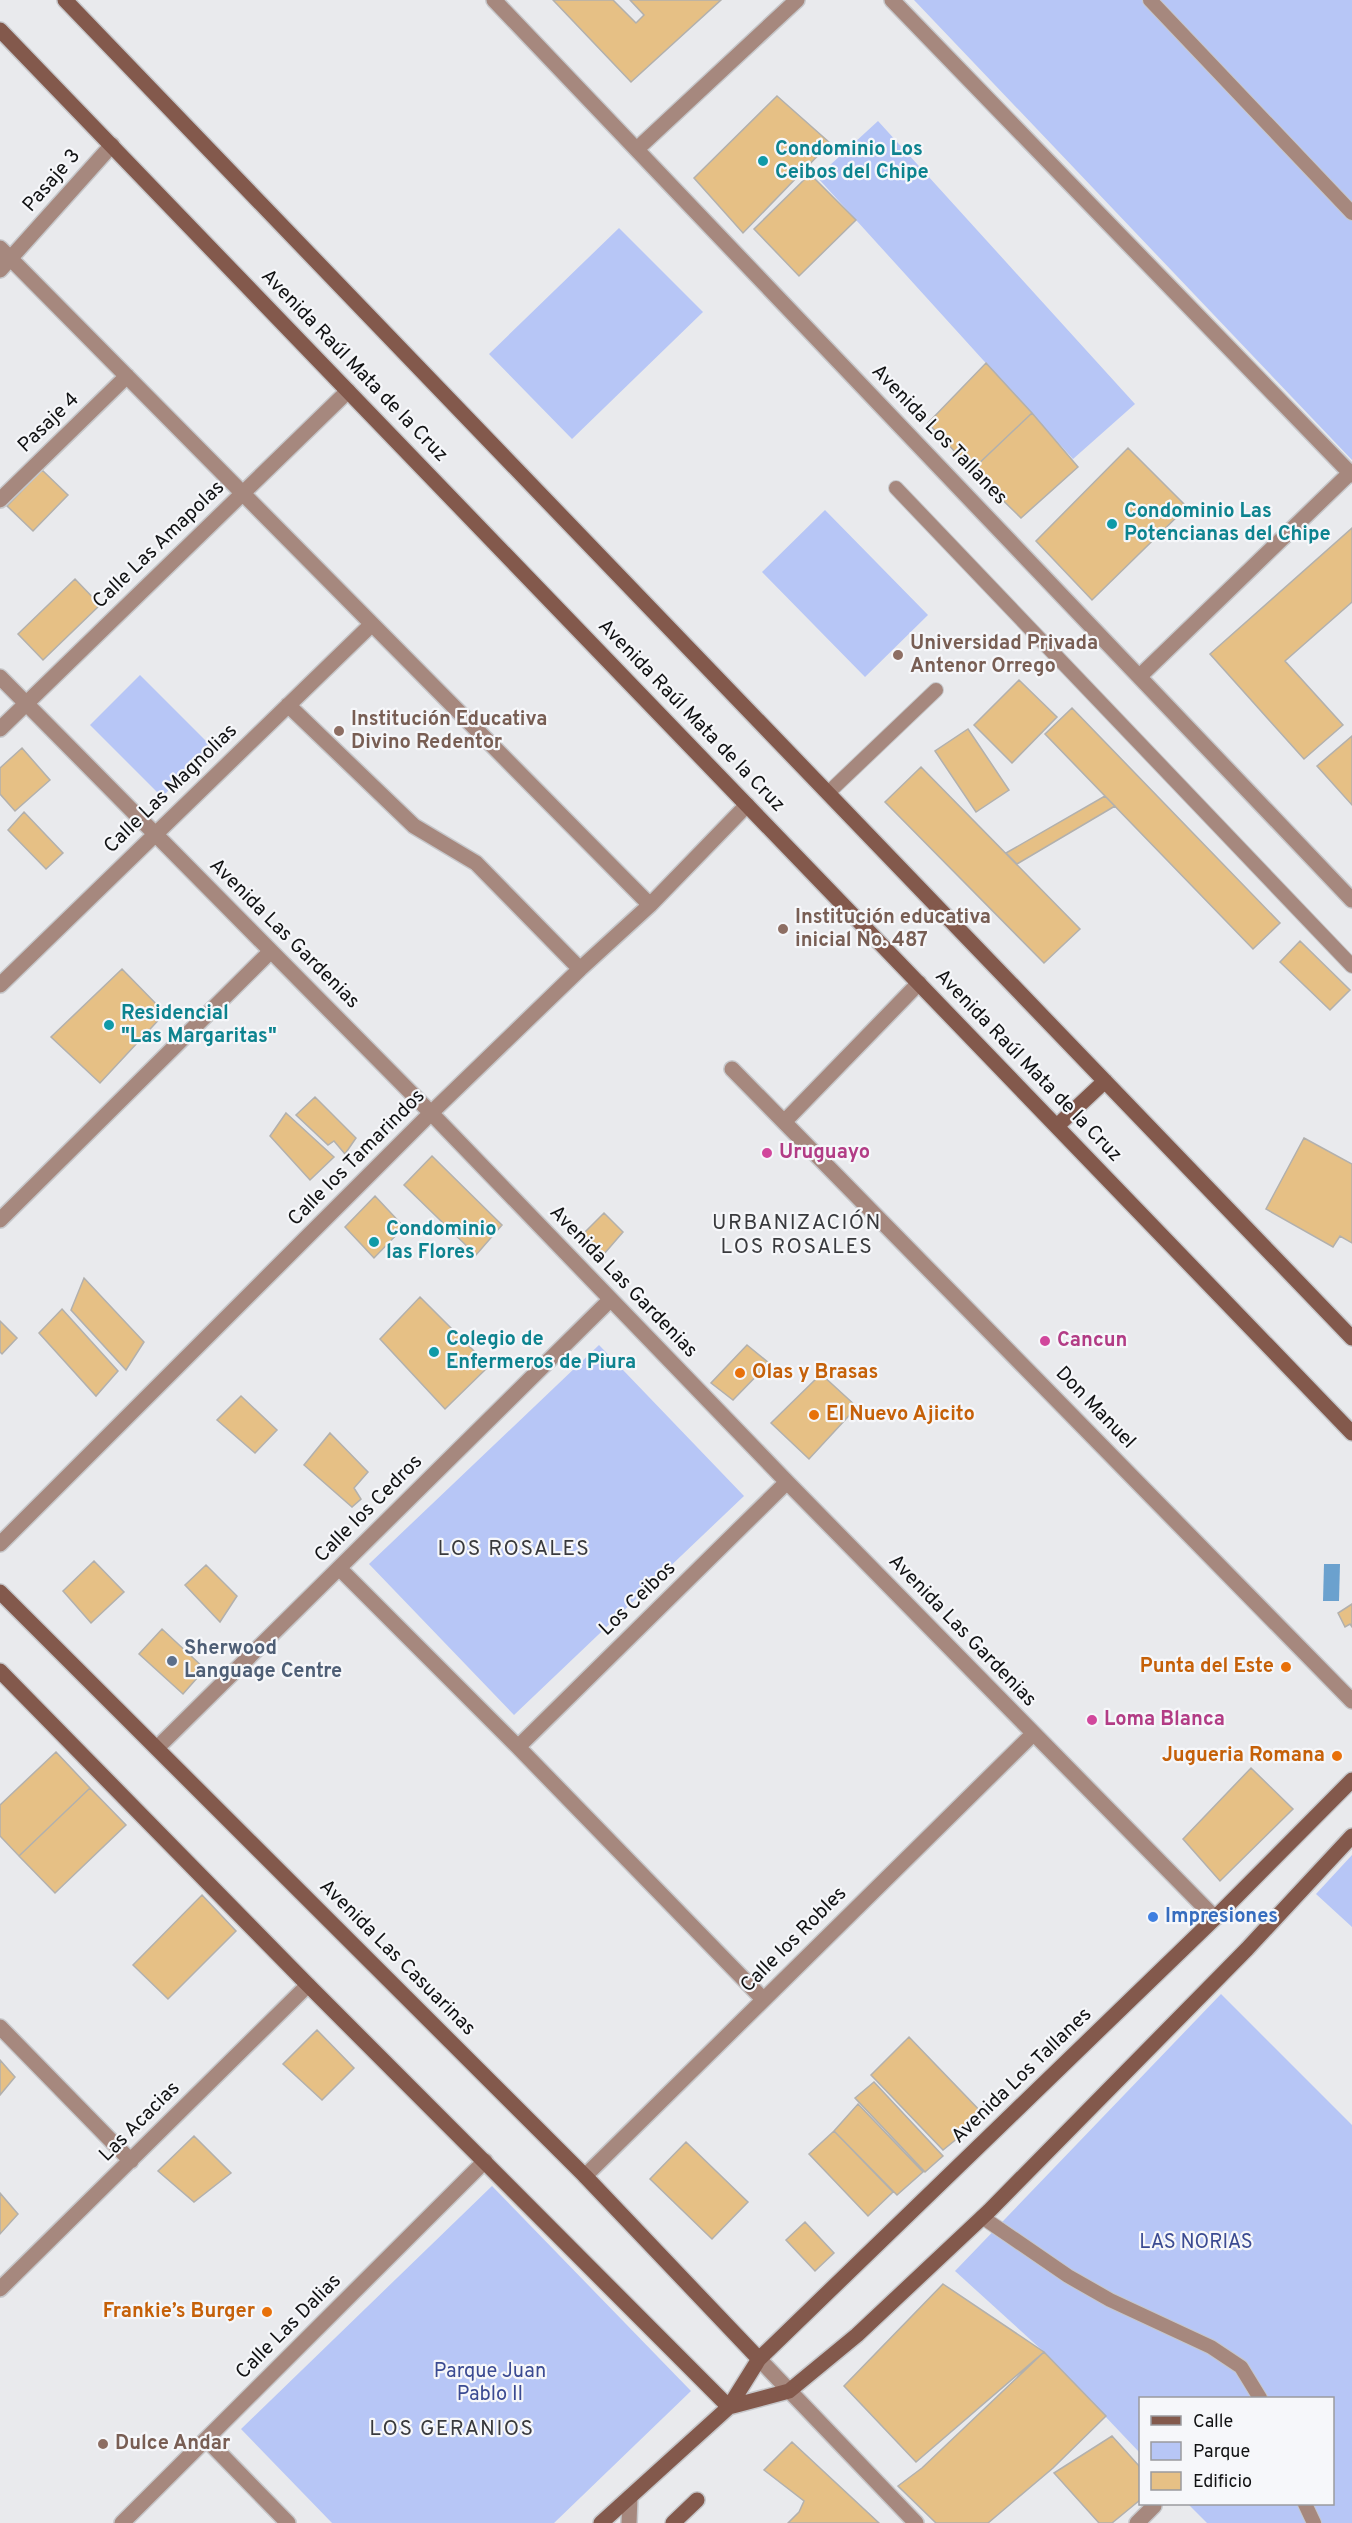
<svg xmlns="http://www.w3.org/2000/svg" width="1352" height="2523" viewBox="0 0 1352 2523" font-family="Overpass,sans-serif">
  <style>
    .green { fill: #b7c6f6 }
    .water { fill: #6ba1ce }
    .building { fill: #e6c085; stroke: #b2b0ad; stroke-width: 1.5 }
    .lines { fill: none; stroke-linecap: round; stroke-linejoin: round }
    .lane-casing { stroke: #c6c7ca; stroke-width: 16 }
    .street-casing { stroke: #c6c7ca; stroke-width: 18 }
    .secondary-casing { stroke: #c6c7ca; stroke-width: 18 }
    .lane { stroke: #a6887e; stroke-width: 14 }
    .street { stroke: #a6887e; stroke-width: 15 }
    .secondary { stroke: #83594c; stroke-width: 15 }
    .culture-dot { fill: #0f9aa8; stroke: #f6f7fa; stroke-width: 2 }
    .education-dot { fill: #8d6e63; stroke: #f6f7fa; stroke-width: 2 }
    .hotel-dot { fill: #d1479c; stroke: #f6f7fa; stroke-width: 2 }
    .food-dot { fill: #e8710a; stroke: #f6f7fa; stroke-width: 2 }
    .service-dot { fill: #5c6f8a; stroke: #f6f7fa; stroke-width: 2 }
    .shop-dot { fill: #3f7fe0; stroke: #f6f7fa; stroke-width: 2 }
    .labels { text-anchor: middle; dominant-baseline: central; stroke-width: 4.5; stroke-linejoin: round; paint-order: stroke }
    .culture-label { font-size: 20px; font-weight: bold; fill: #0d838f; stroke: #f6f7fa; text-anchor: start }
    .street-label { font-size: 20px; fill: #111213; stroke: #f6f7fa }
    .education-label { font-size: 20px; font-weight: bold; fill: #785e54; stroke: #f6f7fa; text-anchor: start }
    .hotel-label { font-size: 20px; font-weight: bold; fill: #b23c85; stroke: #f6f7fa; text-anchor: start }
    .food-label { font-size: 20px; font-weight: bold; fill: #c56008; stroke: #f6f7fa; text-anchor: end }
    .service-label { font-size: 20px; font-weight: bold; fill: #4e5e75; stroke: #f6f7fa; text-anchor: start }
    .shop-label { font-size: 20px; font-weight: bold; fill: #366cbe; stroke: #f6f7fa; text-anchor: start }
    .park-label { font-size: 20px; fill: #3b4b92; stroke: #f6f7fa }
    .neighbourhood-label { font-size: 21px; letter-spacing: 1.5px; fill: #393a3d; stroke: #f6f7fa }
  </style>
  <rect width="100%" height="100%" fill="#e9eaed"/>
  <path class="green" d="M914,0h438v460z
    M878,121l257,283 -62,55 -256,-282z
    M619,228l84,84 -131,127 -83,-85z
    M825,510l103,105 -63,62 -103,-105z
    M140,675l72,72 -50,50 -72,-72z
    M599,1345l145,151 -230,219 -145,-151z
    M1352,1855v72l-36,-33z
    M1221,1994l131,131v398h-145l-19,-19h144v-106h-192v55l-96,-101 -89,-81z
    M492,2186l199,205 -137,132h-222l-91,-94z"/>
  <path class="water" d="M1324,1564h16l-1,37h-16z"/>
  <path class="building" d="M553,0h60l23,23 8,-8 -14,-15h91l-90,82z
    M777,96l53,47 -87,90 -49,-55z
    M810,174l46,46 -57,56 -45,-47z
    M986,363l46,50 -60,57 -44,-47z
    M1032,413l46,54 -57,51 -49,-48z
    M1128,448l59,59 -95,93 -56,-59z
    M42,470l26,25 -35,36 -26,-25z
    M1352,528v74l-67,59 58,64 -39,34 -94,-105z
    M75,579l25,26 -57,55 -25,-26z
    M1019,680l38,37 -45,46 -38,-38z
    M1072,708l208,215 -27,26 -208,-215z
    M968,729l41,61 -33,22 -41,-61z
    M1352,736v69l-35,-39z
    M22,748l28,32 -35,31 -15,-17v-26z
    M921,767l159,162 -36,34 -159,-161z
    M1105,796l10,10 -98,58 -11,-11z
    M24,812l39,41 -17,16 -38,-39z
    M1300,941l50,49 -20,20 -50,-48z
    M122,969l43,44 -65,70 -49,-46z
    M315,1097l41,41 -11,16 -11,-13 -6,4 -32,-30z
    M286,1113l48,44 -24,23 -40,-44z
    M1304,1138l48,26v79l-12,-7 -7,11 -67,-38z
    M432,1156l70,69 -26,30 -72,-70z
    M375,1196l29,31 -30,31 -29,-31z
    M604,1213l19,19 -25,29 -21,-21z
    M84,1278l60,64 -18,28 -55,-60z
    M420,1297l69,69 -44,43 -65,-70z
    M62,1309l56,62 -22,25 -57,-63z
    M0,1321l17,17 -15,16 -2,-2z
    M747,1345l22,18 -36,37 -22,-17z
    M821,1374l36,33 -48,52 -38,-36z
    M241,1396l36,34 -22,23 -38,-33z
    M330,1433l38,39 -14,16 7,11 -9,8 -48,-42z
    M94,1561l30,31 -33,31 -28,-32z
    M206,1565l31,31 -17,26 -35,-37z
    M1352,1604v23l-2,-3 -5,3 -7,-14z
    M162,1629l43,40 -22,25 -44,-40z
    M56,1752l34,36 -71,68 -19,-20v-31z
    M1251,1768l42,41 -73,72 -37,-42z
    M90,1788l36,37 -71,68 -36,-37z
    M202,1895l34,36 -68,68 -35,-34z
    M317,2030l37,38 -32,32 -39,-36z
    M909,2037l76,79 -42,34 -72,-75z
    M0,2060l15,17 -15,18z
    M874,2082l69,74 -18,16 -70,-74z
    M858,2104l65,68 -26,23 -63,-64z
    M834,2131l59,61 -25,24 -59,-62z
    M194,2136l37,37 -37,29 -36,-31z
    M686,2142l62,60 -36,37 -62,-60z
    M0,2193l18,21 -18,20z
    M805,2222l29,31 -19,18 -29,-31z
    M943,2284l101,68 -128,110 -72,-76z
    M1044,2352l62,64 -53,52 -65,55h-52l-38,-37 24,-18z
    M1112,2436l28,31v33l-28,23h-13l-45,-50z
    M792,2442l87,81h-91l11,-11 5,-11 -40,-31z"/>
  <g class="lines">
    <g class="lane-casing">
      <path id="lane" d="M1150,0l202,213
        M896,488l456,478
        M828,793l108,-103
        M982,2217l86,59 42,24 101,47 30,20 19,31
        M1305,2504l9,19"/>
    </g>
    <g class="street-casing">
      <path id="street" d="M494,0l858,900
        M892,0l460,475
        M637,149l160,-149
        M0,248l650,657
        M0,270l112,-125
        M0,500l127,-124
        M1140,676l210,-203
        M0,677l431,436 356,369 428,436
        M288,705l126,121 62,37 104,106
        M0,729l348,-338
        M0,985l372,-361
        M732,1069l620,632
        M785,1121l134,-138
        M0,1220l271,-269
        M0,1544l431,-431 149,-144 70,-64 97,-100
        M339,1568l179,179 245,252
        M518,1747l269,-265
        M157,1748l453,-448
        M0,2027l131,134
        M585,2176l448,-442
        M0,2289l308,-304
        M759,2359l157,164
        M207,2440l81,83
        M122,2523l363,-362
        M629,2523l1,-26
        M1137,2523l17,-17"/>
    </g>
    <g class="secondary-casing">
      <path id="secondary" d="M65,0l1287,1338
        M0,30l1352,1403
        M1057,1126l48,-45
        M0,1592l585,584 174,183
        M0,1671l308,314 421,422
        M729,2407l60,-16 68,-56 132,-124 258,-262 105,-113
        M601,2523l128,-116 30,-48 456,-441 137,-138
        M673,2523l24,-23"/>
    </g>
    <use href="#lane" class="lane"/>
    <use href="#street" class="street"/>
    <use href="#secondary" class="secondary"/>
  </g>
  <g class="culture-dot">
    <circle cx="763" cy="161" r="6"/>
    <circle cx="1112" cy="524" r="6"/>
    <circle cx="109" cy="1025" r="6"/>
    <circle cx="374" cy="1242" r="6"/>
    <circle cx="434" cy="1352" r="6"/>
  </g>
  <g class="education-dot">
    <circle cx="898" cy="655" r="6"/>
    <circle cx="339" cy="731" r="6"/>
    <circle cx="783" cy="929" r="6"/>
    <circle cx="103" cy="2444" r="6"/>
  </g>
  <g class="hotel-dot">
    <circle cx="767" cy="1153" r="6"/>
    <circle cx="1045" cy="1341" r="6"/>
    <circle cx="1092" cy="1720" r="6"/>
  </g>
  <g class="food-dot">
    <circle cx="740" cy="1373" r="6"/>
    <circle cx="814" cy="1415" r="6"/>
    <circle cx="1286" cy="1667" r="6"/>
    <circle cx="1337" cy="1756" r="6"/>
    <circle cx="267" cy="2312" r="6"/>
  </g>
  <circle class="service-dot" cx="172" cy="1661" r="6"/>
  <circle class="shop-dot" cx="1153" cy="1917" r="6"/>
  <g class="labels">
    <g class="culture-label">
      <text x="775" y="150">Condominio Los<tspan x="775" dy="23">Ceibos del Chipe</tspan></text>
      <text x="1124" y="512">Condominio Las<tspan x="1124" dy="23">Potencianas del Chipe</tspan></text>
      <text x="121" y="1014">Residencial<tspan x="121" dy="23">"Las Margaritas"</tspan></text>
      <text x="386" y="1230">Condominio<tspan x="386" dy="23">las Flores</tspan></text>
      <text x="446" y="1340">Colegio de<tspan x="446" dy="23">Enfermeros de Piura</tspan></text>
    </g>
    <g class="street-label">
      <text transform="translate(52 181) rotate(-49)">Pasaje 3</text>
      <text transform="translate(354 366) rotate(46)">Avenida Raúl Mata de la Cruz</text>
      <text transform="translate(49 423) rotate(-44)">Pasaje 4</text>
      <text transform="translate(939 435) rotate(46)">Avenida Los Tallanes</text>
      <text transform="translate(159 545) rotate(-44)">Calle Las Amapolas</text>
      <text transform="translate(691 716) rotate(46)">Avenida Raúl Mata de la Cruz</text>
      <text transform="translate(171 789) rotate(-44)">Calle Las Magnolias</text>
      <text transform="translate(284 934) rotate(45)">Avenida Las Gardenias</text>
      <text transform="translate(1028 1066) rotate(46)">Avenida Raúl Mata de la Cruz</text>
      <text transform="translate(357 1158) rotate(-45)">Calle los Tamarindos</text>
      <text transform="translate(623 1282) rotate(46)">Avenida Las Gardenias</text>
      <text transform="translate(1095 1408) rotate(46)">Don Manuel</text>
      <text transform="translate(369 1509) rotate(-45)">Calle los Cedros</text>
      <text transform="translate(638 1599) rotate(-44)">Los Ceibos</text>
      <text transform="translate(962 1631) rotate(46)">Avenida Las Gardenias</text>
      <text transform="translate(794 1940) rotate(-45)">Calle los Robles</text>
      <text transform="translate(397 1958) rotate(45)">Avenida Las Casuarinas</text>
      <text transform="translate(1022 2076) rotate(-44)">Avenida Los Tallanes</text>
      <text transform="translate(140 2122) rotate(-45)">Las Acacias</text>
      <text transform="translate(289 2327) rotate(-45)">Calle Las Dalias</text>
    </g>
    <g class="education-label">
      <text x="910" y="644">Universidad Privada<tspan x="910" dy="23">Antenor Orrego</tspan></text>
      <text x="351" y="720">Institución Educativa<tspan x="351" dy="23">Divino Redentor</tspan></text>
      <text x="795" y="918">Institución educativa<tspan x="795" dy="23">inicial No. 487</tspan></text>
      <text x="115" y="2444">Dulce Andar</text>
    </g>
    <g class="hotel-label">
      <text x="779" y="1153">Uruguayo</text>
      <text x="1057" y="1341">Cancun</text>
      <text x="1104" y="1720">Loma Blanca</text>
    </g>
    <g class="food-label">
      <text x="752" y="1373" text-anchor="start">Olas y Brasas</text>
      <text x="826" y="1415" text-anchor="start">El Nuevo Ajicito</text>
      <text x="1274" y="1667">Punta del Este</text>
      <text x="1325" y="1756">Jugueria Romana</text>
      <text x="255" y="2312">Frankie’s Burger</text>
    </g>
    <g class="service-label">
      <text x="184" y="1649">Sherwood<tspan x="184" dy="23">Language Centre</tspan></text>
    </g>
    <g class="shop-label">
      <text x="1165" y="1917">Impresiones</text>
    </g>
    <g class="park-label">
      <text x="1196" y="2243">LAS NORIAS</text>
      <text x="490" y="2372">Parque Juan<tspan x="490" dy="23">Pablo II</tspan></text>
    </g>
    <g class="neighbourhood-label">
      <text x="797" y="1223">URBANIZACIÓN<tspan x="797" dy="24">LOS ROSALES</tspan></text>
      <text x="514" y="1549">LOS ROSALES</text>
      <text x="452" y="2429">LOS GERANIOS</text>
    </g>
  </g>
  <rect x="1139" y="2397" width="195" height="108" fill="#f6f7fa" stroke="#9a9b9e" stroke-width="1.5"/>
  <rect x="1151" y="2416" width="30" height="9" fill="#83594c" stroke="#9a9b9e" stroke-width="1.5"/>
  <text x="1193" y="2427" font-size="18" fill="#111213">Calle</text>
  <rect x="1151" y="2442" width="30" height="18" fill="#b7c6f6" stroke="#9a9b9e" stroke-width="1.5"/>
  <text x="1193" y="2457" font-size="18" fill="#111213">Parque</text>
  <rect x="1151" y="2472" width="30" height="18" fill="#e6c085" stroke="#9a9b9e" stroke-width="1.5"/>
  <text x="1193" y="2487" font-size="18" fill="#111213">Edificio</text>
</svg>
